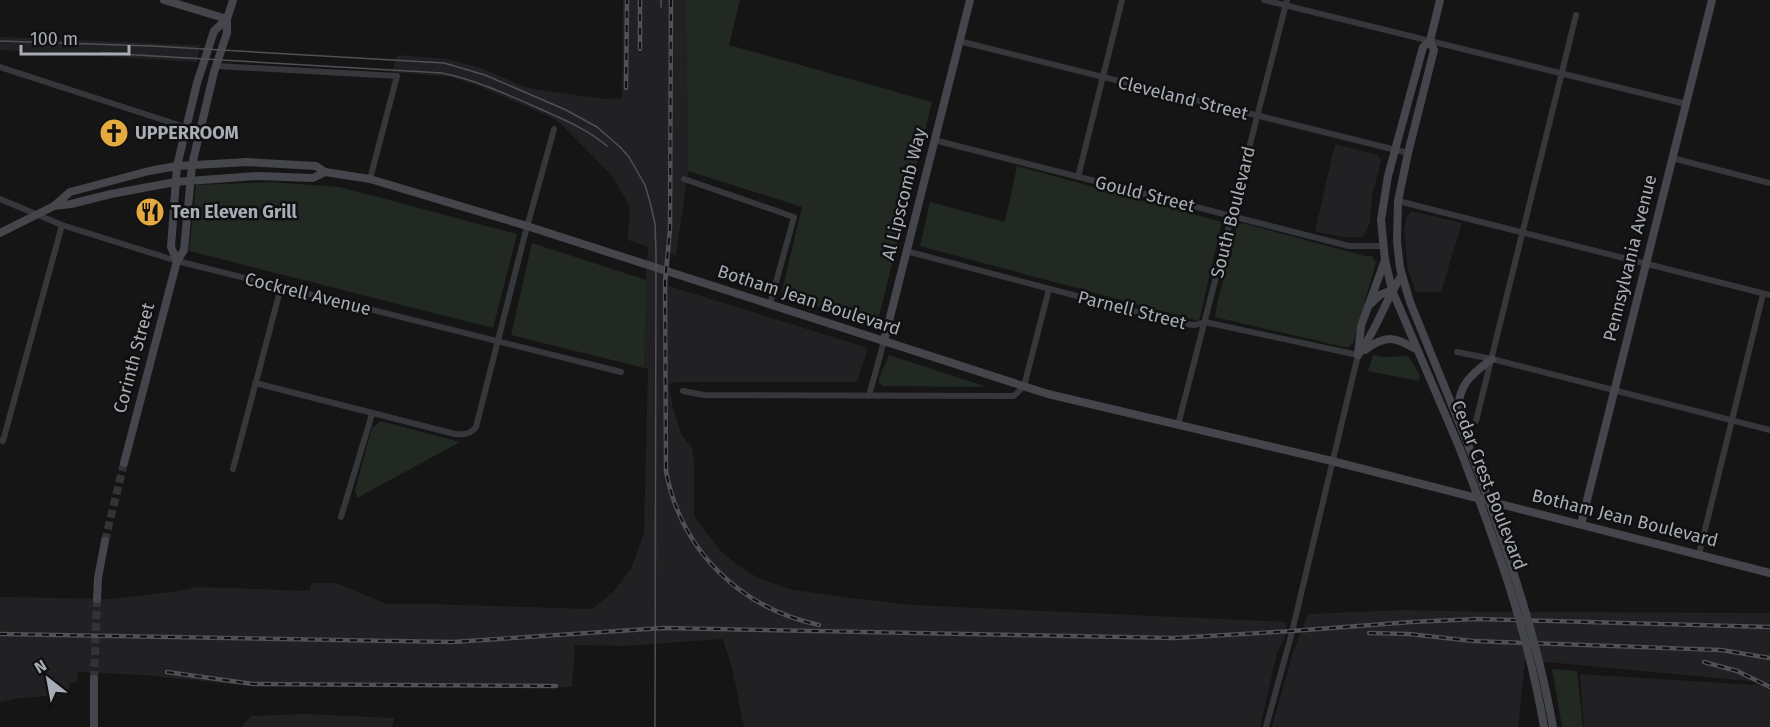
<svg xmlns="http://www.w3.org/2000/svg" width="1770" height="727" viewBox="0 0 1770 727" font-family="'Fira Sans',sans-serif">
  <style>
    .built { fill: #212123 }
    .green { fill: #212922 }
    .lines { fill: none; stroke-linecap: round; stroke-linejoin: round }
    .secondary-tunnel { stroke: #323336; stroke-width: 8; stroke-dasharray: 8 4; stroke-linecap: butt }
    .street { stroke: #36373b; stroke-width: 6 }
    .secondary { stroke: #44464b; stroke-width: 8 }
    .tram { stroke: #4f5156; stroke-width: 1.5 }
    .rail-casing { stroke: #4f5156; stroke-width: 4.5 }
    .rail { stroke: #101011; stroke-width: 2; stroke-dasharray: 7; stroke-linecap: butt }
    .secondary-bridge { stroke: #44464b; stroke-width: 8 }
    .labels { text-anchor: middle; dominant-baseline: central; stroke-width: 5; stroke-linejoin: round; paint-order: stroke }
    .street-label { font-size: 18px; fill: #a7acb5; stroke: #101011 }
    .poi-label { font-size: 18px; font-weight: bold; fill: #a7acb5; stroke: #101011; text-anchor: start }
  </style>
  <rect width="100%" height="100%" fill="#151516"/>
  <path class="built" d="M623,0h63l2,171 -12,85 -6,-2 -1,32 199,62 -11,34h-181l-7,2 4,24 8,26 11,14 2,12v55l10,15 18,22 14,12 22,14 31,11 53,8 69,8 376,17 -3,18 -7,13 -17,74h-516l-11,-55 -10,-33 -100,7 -48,-1 -3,42h-224l-118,-3 -85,-9 -67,-3 -2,11h-6l-3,12 -47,3 -20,4v-105l112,2 60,-7 25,-5 112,4 3,-8h24l51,21h39l166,5 22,-18 17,-22 13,-36 4,-164 -4,-1 1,-76 3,-45 -20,-7 2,-33 -17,-30 -52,-53 -10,-7 -75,-32 -26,-8 -58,-5 5,-17 51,4 36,10 38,17 17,4 66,9 17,-1z
    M0,37l197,8h3l-3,17 -197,-12z
    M1335,144l43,11 3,6 -9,35 -2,26 -7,15h-21l-27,-6z
    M1411,211l51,12 -21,69h-25l-8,-23 -4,-38 2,-13z
    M1403,610l91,2 276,1v70l-245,-23 -7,67h-246l20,-72 16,-41z
    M1580,674l190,12v41h-186z
    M305,714l89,4 -2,9h-150l9,-11z"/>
  <path class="green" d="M686,0h54l-11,45 203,57 -55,223 -96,-30 21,-88 -114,-36z
    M1017,166l205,56 -23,99 -279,-75 10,-44 75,20z
    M270,182l70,5 177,47 -24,94 -304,-77 7,-66z
    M1242,223l123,33h7l4,6 -23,81 -4,4h-5l-129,-30 2,-13 20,-78z
    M532,243l114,37 -2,88 -133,-33z
    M889,355l92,30 3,2 -101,-1 -4,-3v-5z
    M1373,355l11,2 24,-1 12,19 -1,6 -51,-10z
    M381,421l79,21 -103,56 -2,-8 17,-62z
    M1552,669l25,2 6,56h-21z"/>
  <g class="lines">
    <path class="secondary-tunnel" d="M105,541l19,-78
      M94,679l3,-80"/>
    <path class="street" d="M1264,0l422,104
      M959,41l449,112
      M216,66l181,10 -27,103
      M0,67l185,60
      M934,140l415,106h34
      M1672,158l98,25
      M1078,177l44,-177
      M684,179l110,38 -24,87
      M0,199l62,26 115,36 444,111
      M1398,201l372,94
      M906,251l277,73 12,1 10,-3 153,33 -67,281 -25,91
      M1457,352l35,7 278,71
      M255,383l200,51c10,1 15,0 21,-7l48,-189 30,-109
      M683,391l21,4 310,1 10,-10 25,-97
      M869,396l15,-55
      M1476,421l100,-406
      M1178,425l109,-425
      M0,440l3,1 59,-216
      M233,469l48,-182
      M341,517l31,-103
      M1699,554l64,-260"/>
    <path class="secondary" d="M164,0l63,19
      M1440,0l-10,41 -7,6 -35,129 -7,44 4,40 7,30 68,159
      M1430,41l4,9 -26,103 -10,48 -1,40 3,27 10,34 59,145
      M54,206l17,-2 40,-10 64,-12 82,-6 56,2 12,-6
      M0,233l54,-27 16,-14 79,-21 28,-5 70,-4 69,4 9,6 45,7 157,47 521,168 284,67 438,112
      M177,261l-6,-14 6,-81 20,-83 17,-52 13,-12
      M1368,306l12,-11 12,-5
      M884,341l86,-341
      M1365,350c21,-16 30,-13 51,-1
      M1358,355l3,-29 24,-66
      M1358,355c19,-25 27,-55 44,-80
      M1459,414c-3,-27 12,-40 33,-55
      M124,463l53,-202 7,-11 8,-85 22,-93 13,-39v-14l6,-19
      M1581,524l131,-524
      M97,599l1,-21 7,-37
      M94,727v-48"/>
    <path class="tram" d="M661,0v7
      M0,41l152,5 292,17 41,12 81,35 31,17 23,20 9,10 16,28 5,17 5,22 1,28 -1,475
      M102,53l340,20c34,7 64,21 96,35 24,11 48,20 69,38"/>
    <g class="rail-casing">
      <path id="rail" d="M671,0l-1,229 -5,53 1,189c15,80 74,137 153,154
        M640,49v-49
        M626,88l1,-88
        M1369,633l40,1 64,7 248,9 49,8
        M0,634l452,8 211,-14 512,10 117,-7 119,-9 66,-3 293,8
        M1704,662l33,9 33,16
        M167,672l86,12 303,2"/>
    </g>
    <use href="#rail" class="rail"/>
    <path class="secondary-bridge" d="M1469,447c34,92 67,183 84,280
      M1460,449c36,95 67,178 84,278"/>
  </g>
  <defs>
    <g id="church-disc" transform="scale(1.5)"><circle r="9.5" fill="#e4aa3f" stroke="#101011"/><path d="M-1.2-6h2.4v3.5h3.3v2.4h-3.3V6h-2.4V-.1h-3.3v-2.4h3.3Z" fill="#111"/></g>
    <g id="restaurant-disc" transform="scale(1.5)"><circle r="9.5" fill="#e4aa3f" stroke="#101011"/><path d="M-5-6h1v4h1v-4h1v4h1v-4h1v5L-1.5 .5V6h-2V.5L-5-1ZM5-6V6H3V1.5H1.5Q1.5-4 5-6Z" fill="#111"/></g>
  </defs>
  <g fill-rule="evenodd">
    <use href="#church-disc" x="114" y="133"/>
    <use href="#restaurant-disc" x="150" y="212"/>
  </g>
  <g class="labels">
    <g class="street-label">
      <text transform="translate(1183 98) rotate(14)">Cleveland Street</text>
      <text transform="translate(904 194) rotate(-76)">Al Lipscomb Way</text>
      <text transform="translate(1145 194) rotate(14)">Gould Street</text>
      <text transform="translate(1233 212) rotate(-76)">South Boulevard</text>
      <text transform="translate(1630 258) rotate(-76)">Pennsylvania Avenue</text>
      <text transform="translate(308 294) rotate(14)">Cockrell Avenue</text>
      <text transform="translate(809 300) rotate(18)">Botham Jean Boulevard</text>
      <text transform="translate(1132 310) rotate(14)">Parnell Street</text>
      <text transform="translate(134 358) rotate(-75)">Corinth Street</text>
      <text transform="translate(1489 485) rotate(69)">Cedar Crest Boulevard</text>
      <text transform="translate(1625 518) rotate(14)">Botham Jean Boulevard</text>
    </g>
    <g class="poi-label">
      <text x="135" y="133">UPPERROOM</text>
      <text x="171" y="212">Ten Eleven Grill</text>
    </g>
  </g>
  <g transform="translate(48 679) rotate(329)" stroke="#101011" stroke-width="4.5" paint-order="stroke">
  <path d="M0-4.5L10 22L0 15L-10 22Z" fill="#a7acb5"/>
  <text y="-9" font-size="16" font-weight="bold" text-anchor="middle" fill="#a7acb5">N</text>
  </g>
  <path d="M21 45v9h108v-9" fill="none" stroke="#a7acb5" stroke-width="3"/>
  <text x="30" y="45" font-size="18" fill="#a7acb5" stroke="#101011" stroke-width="4.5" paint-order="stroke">100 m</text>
</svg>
